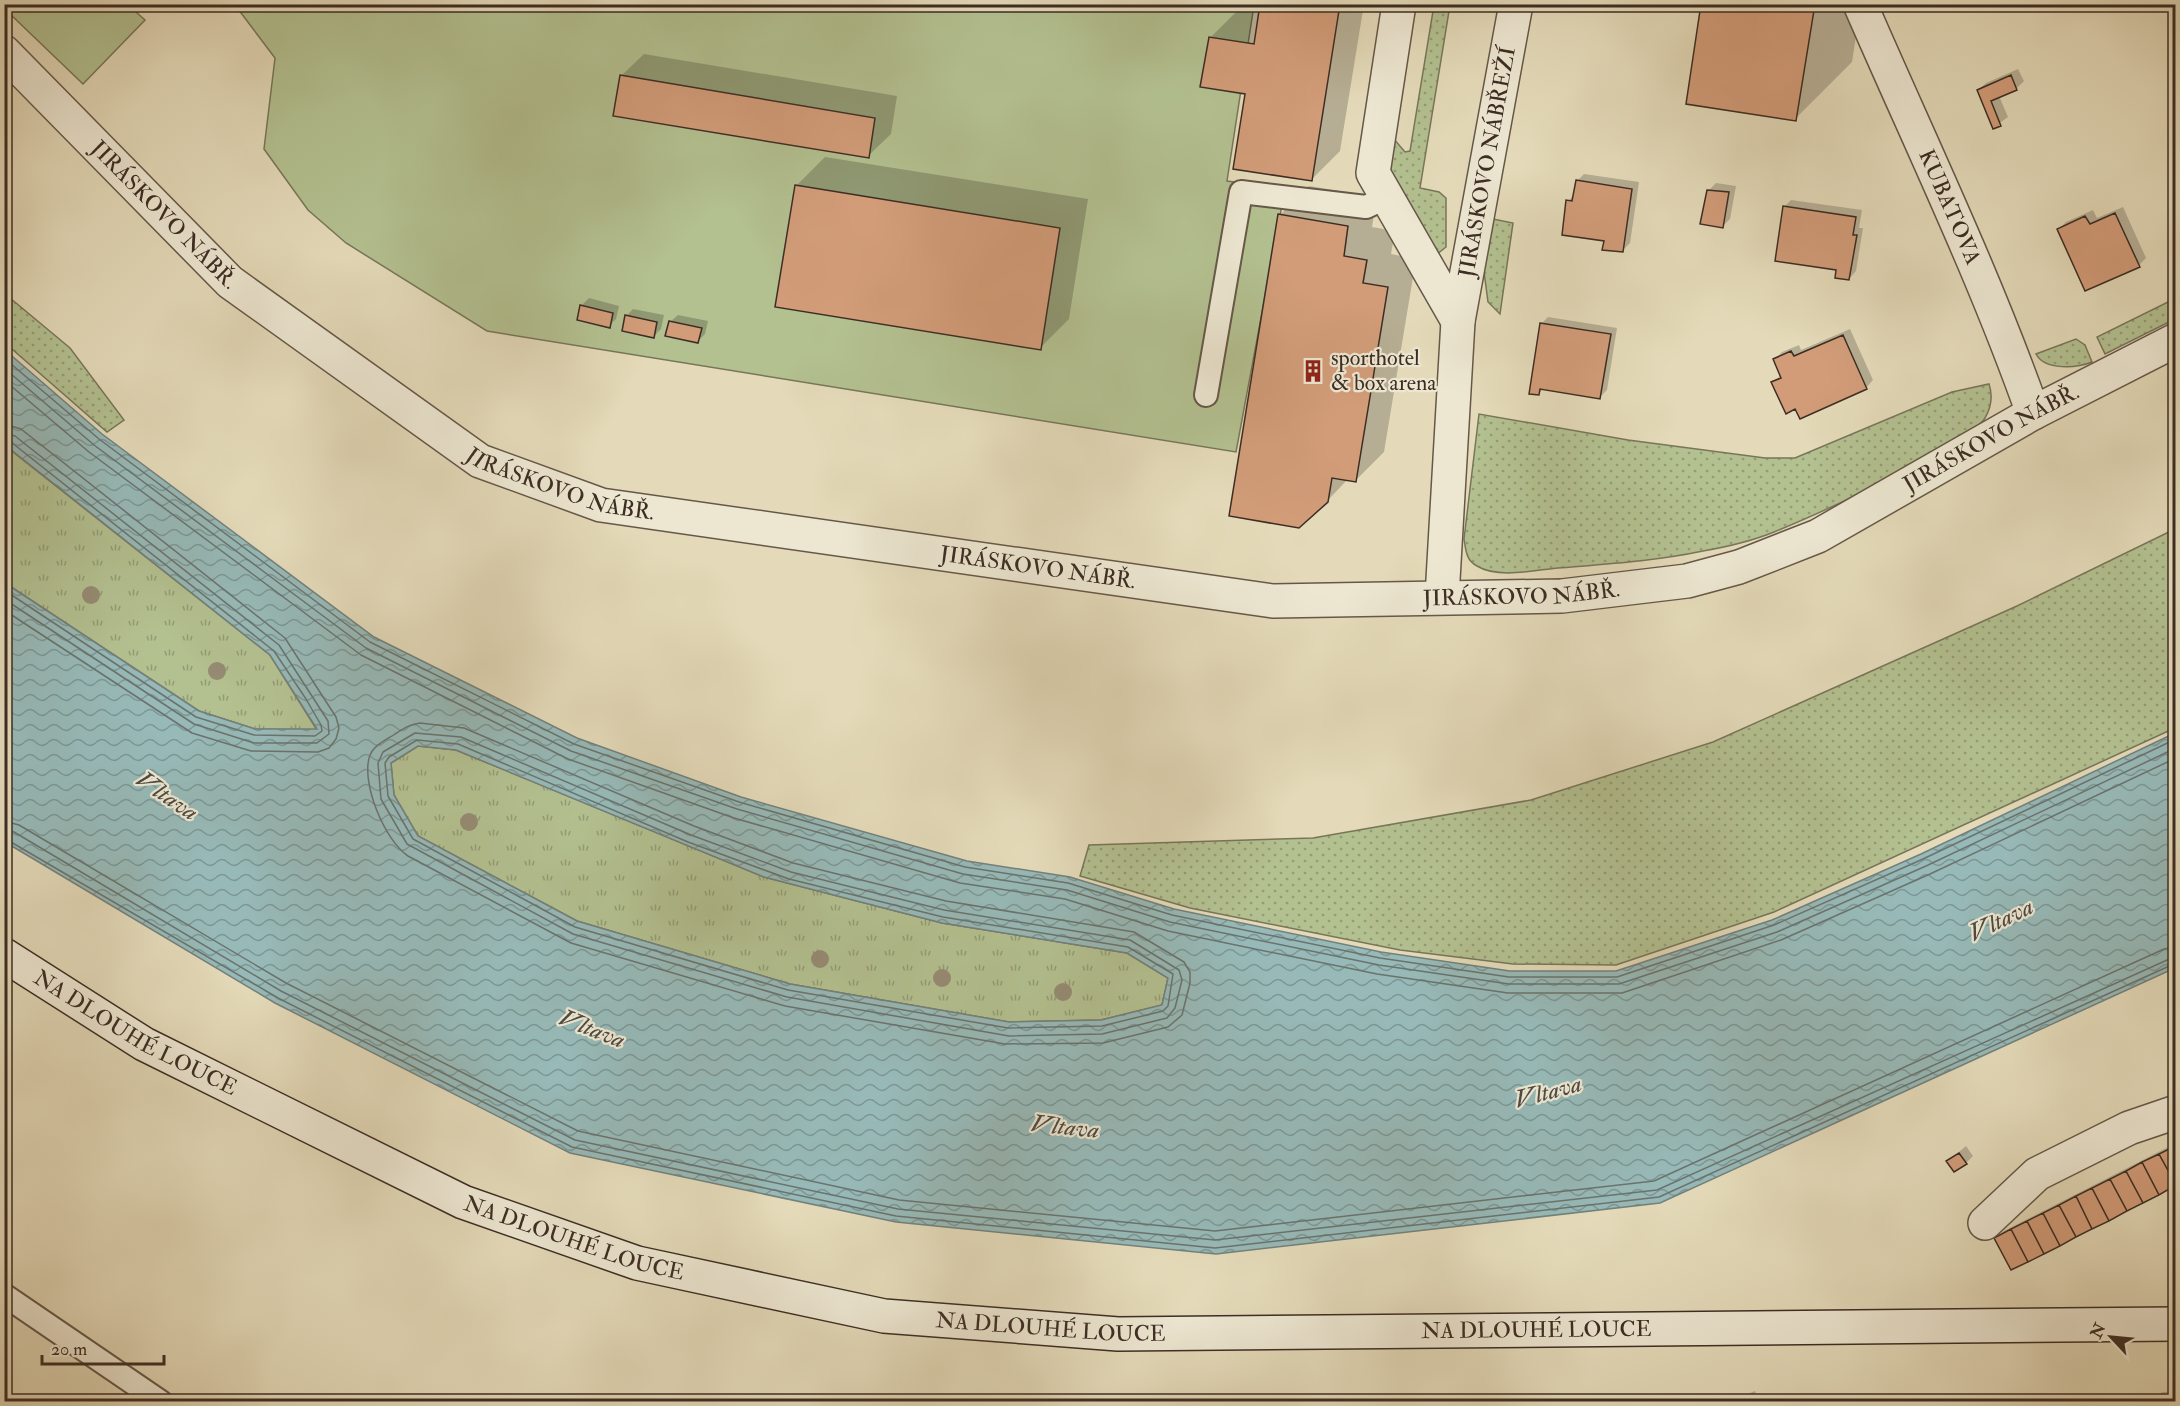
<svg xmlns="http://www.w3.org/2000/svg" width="2180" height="1406" viewBox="0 0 2180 1406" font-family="'IM FELL Double Pica',serif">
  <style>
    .grass { fill: url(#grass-dots); stroke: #78765a; stroke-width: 1.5 }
    .park { fill: url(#park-tufts); stroke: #78765a; stroke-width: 1.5 }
    .pitch { fill: #b3c090; stroke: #78765a; stroke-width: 1.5 }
    .water { fill: url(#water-waves); stroke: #73817c; stroke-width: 1.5; fill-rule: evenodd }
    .shadow { fill: #0003 }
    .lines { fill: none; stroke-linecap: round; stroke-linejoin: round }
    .shore { stroke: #6a736e; stroke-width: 1.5 }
    .building { fill: #d29c79; stroke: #3c2d24; stroke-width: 1.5 }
    .lane-casing { stroke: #665849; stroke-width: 26 }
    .street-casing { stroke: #665849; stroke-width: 36 }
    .secondary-casing { stroke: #3c2d24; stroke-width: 36 }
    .lane { stroke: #ede7d2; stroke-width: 22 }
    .street { stroke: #ede7d2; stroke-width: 33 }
    .secondary { stroke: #ede7d2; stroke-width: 33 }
    .tree { fill: #958b73 }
    .labels { text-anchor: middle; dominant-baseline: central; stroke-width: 4.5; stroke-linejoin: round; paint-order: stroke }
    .street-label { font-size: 22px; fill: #3c2d24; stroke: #ede7d2 }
    .poi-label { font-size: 22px; fill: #3c2d24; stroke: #ede7d2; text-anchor: start }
    .water-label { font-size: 24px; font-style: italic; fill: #4e4941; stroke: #ede7d2 }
  </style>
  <defs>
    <pattern id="grass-dots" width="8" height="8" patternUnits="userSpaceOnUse" patternTransform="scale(1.5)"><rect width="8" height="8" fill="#b3c090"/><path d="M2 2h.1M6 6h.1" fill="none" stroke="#939c75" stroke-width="1.8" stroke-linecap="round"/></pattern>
    <pattern id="park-tufts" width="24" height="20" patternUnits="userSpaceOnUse" patternTransform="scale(1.5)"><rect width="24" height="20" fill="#b3c090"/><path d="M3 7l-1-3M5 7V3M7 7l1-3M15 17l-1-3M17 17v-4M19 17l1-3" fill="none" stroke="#939c75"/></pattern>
    <pattern id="water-waves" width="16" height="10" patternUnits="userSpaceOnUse" patternTransform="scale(1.5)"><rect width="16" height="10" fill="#97b9b7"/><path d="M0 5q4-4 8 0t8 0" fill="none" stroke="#7c9795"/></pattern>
  </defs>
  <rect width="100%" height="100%" fill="#e4dab9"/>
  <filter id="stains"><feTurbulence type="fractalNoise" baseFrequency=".00333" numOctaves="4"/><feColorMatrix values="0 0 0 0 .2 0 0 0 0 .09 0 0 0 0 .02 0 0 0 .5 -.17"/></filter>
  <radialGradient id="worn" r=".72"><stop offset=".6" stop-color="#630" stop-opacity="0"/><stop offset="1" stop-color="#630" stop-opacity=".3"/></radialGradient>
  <path class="grass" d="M1434,5h16l-30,183 19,4 7,6v49l-10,8 -52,-79 4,-44 17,20 5,-1z
    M1493,219l20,4 -13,91 -12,-12 -9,-68z
    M4,293l66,55 54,72 -17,12 -102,-89z
    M2170,301l5,9v9l-70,35 -8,-17z
    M2076,339l9,6 7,17c-15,6 -47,9 -56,-8z
    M1989,384c4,12 3,22 -4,34 -16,28 -174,99 -211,114 -22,9 -48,15 -71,19 -47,10 -97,13 -145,17 -23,2 -60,11 -81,-2 -11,-6 -11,-15 -13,-27l15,-125 149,26 137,18h30l157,-66z
    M2175,529v199l-401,184 -158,53 -103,-1 -113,-14 -210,-42 -110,-32 9,-31 224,-7 218,-38 182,-58 304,-136z"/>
  <path class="park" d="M4,445l266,210 47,75 -62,-1 -56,-18 -194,-128z
    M418,746l38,4 308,127 178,46 185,30 41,25 -6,27 -61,15 -92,2 -219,-38 -213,-63 -159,-85 -24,-41 -3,-32z"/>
  <path class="pitch" d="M15,5h113l17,15 -62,64 -75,-72z
    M235,5h1019l-27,176 58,8 -49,263 -749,-121 -141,-88 -38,-33 -44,-61 11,-91z"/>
  <path class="water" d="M5,350l97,84 272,203 203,101 164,59 226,64 103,16 104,32 207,43 129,19h106l156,-51 149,-66 254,-121v235l-515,235 -444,51 -320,-32 -326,-69 -295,-150 -270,-161v-259l194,128 56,18h62l-47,-74 -265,-210zM418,746l38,4 308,127 178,46 185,30 41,25 -6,27 -61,15 -92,2 -219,-38 -213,-63 -159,-85 -24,-41 -3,-32z"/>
  <path class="shadow" d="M1261,4h103l-24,147 -29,29 -101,-142 29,-29 21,3z
    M1703,4h158l-9,58 -56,56z
    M644,54l253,42 -6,38 -23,22 -247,-80z
    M2018,69l6,12 -8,8 -17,7 9,21 -14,10 -16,-37 8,-7z
    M825,157l263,42 -19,120 -29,29 -244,-162z
    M1584,174l55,8 -9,61 -8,8 -17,-11 -37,-39 7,-7 2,-13z
    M1716,183l20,3 -6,33 -7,7 -14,-36z
    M1309,186l68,11 -5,30 23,4 -4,23 25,5 -32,193 -29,29 -7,-2 -21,22 -47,-286z
    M1791,200l71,10 -3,18h4l-7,43 -7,8 -65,-72z
    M2123,207l23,51 -7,7 -80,-36 7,-7 27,-12 4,8z
    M589,298l30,8 -3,13 -7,7 -28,-20z
    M633,309l31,6 -3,14 -7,7 -28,-20z
    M678,315l30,6 -3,13 -7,7 -28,-19z
    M1548,317l69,11 -10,62 -7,7 -56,-9 -5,5 2,-69z
    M1850,329l23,51 -7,8 -70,19 -23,-25 8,-7 -6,-16 7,-7 17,-7 2,5z
    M2176,1143v41l-180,54 8,-7z
    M1966,1146l7,10 -7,7 -18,-2z
    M1755,1391l4,11h-32z
    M2162,1392h14v10h-24z"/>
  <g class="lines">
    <path class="shore" d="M4,358l95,81 271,203 204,102 165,58 226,65 103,16 104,32 208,43 129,19h108l157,-52 149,-66 253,-120
      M4,368l90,77 272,203 205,103 166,58 226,65 104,16 103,32 209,43 130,19h110l158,-52 149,-66 250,-118
      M4,380l85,72 272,203 207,104 166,59 226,65 105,16 103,32 209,43 131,19h114l159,-53 149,-66 246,-116
      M4,424l17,5 264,209 51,79 3,11 -3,11 -7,9 -11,4 -67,-1 -59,-18 -188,-123
      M4,433l11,3 264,209 49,76 1,13 -12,9h-63l-60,-19 -190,-125
      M4,441l7,1 263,209 32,48 15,26 1,6 -7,5 -61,-1 -58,-18 -192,-127
      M420,723l44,5 230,98 99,37 153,38 188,31 50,30 6,10v11l-8,32 -14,12 -65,16 -98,1 -220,-38 -214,-63 -163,-87c-23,-15 -48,-74 -38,-101 4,-10 16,-15 25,-21 8,-5 15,-10 25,-11z
      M415,733l46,4 230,98 100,37 153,38 186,30 49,30 3,10 -7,28 -8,10 -65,16 -93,2 -222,-39 -214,-63 -166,-90 -26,-45 -3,-36 5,-11z
      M417,740l41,4 230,98 101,37 154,38 185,30 45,27 -5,32 -5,5 -61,15 -94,2 -220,-38 -213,-63 -162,-88 -25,-43 -3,-33 4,-6z
      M4,821l15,4 267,158 292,148 321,69 316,31 439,-50 510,-232 12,-2
      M4,830l10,2 267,159 294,149 323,69 317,31 442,-50 519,-234
      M4,838l274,160 294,149 324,69 319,32 444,-51 517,-234"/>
  </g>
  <path class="building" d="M1260,4h80l-28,177 -79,-12 12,-75 -45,-7 9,-50 45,7z
    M1701,4h114l-19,117 -110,-17z
    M620,75l255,43 -6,40 -256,-42z
    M2011,75l6,15 -26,11 10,25 -8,3 -16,-39z
    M1576,180l56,9 -9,63 -21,-2 2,-9 -42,-6 4,-35 6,1z
    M795,185l265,43 -19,122 -266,-43z
    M1707,190l22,2 -6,36 -23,-4z
    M1783,206l73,11 -3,18h4l-8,45 -14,-2 1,-8 -61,-9z
    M2115,213l25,54 -55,24 -28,-62 28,-13 5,8z
    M1278,214l70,12 -4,30 23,4 -4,23 25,4 -32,195 -24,-4 -4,24 -29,26 -70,-12z
    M580,305l33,8 -3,15 -33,-8z
    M625,315l32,7 -3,16 -32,-7z
    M669,321l33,7 -4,15 -33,-7z
    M1540,323l71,11 -11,65 -60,-10 -1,6 -10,-1z
    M1843,335l24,54 -67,30 -5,-10 -9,5 -15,-32 10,-4 -8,-19 18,-8 3,5z
    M2175,1146h1v39l-17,-31z
    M1959,1153l8,11 -13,8 -8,-11z
    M2159,1154l17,31 -17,10 -17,-33z
    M2142,1162l17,33 -16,8 -17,-32z
    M2126,1171l17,32 -16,8 -17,-32z
    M2110,1179l17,32 -18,10 -17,-33z
    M2092,1188l17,33 -17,8 -16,-33z
    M2076,1196l16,33 -16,8 -17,-32z
    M2059,1205l17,32 -16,9 -17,-33z
    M2043,1213l17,33 -16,8 -17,-33z
    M2027,1221l17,33 -16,8 -17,-33z
    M2011,1229l17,33 -17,8 -17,-32z"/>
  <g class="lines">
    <g class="lane-casing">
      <path id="lane" d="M1206,395l35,-203 125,15 21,-10
        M4,1295l157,107"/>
    </g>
    <g class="street-casing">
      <g id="street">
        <path d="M1399,4l-26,169 85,148"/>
        <path id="s1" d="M1860,4c59,136 124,270 173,409"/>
        <path id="s2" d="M4,52l226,230 250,179 121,44 672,96 289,-5 125,-15 52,-14 79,-31 215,-123 143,-73"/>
        <path id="s3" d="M1442,597l16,-276 58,-317"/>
        <path d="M1985,1223l52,-49 92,-46 47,-16"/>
      </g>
    </g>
    <g class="secondary-casing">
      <g id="secondary">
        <path id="s4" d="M4,955l140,89 319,158 174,61 247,53 234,18 1058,-10"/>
      </g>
    </g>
    <use href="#lane" class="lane"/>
    <use href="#street" class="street"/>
    <use href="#secondary" class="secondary"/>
  </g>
  <g class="tree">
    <circle cx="91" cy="595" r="9"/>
    <circle cx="217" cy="671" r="9"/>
    <circle cx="469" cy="822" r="9"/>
    <circle cx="820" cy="959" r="9"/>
    <circle cx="942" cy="978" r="9"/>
    <circle cx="1063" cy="992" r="9"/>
  </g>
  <defs>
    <g id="building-bare" transform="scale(1.8)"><path d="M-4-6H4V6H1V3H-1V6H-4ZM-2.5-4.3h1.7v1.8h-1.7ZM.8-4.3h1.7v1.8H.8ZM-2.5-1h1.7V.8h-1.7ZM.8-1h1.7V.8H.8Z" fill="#8f2418" stroke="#ede7d2" stroke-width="2.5" paint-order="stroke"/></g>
  </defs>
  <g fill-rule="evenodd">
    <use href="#building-bare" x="1313" y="371"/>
  </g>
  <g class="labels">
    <g class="street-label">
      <text stroke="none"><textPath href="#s3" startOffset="438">JIRÁSKOVO NÁBŘEŽÍ</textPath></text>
      <text stroke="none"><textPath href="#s1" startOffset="222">KUBATOVA</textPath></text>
      <text stroke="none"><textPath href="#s2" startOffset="228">JIRÁSKOVO NÁBŘ.</textPath></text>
      <text stroke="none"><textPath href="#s2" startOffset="2190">JIRÁSKOVO NÁBŘ.</textPath></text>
      <text stroke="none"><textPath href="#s2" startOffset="714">JIRÁSKOVO NÁBŘ.</textPath></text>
      <text stroke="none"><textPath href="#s2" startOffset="1200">JIRÁSKOVO NÁBŘ.</textPath></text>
      <text stroke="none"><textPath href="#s2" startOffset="1686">JIRÁSKOVO NÁBŘ.</textPath></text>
      <text stroke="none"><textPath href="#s4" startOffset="153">NA DLOUHÉ LOUCE</textPath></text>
      <text stroke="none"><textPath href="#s4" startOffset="639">NA DLOUHÉ LOUCE</textPath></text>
      <text stroke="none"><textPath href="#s4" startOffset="1126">NA DLOUHÉ LOUCE</textPath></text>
      <text stroke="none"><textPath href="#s4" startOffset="1612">NA DLOUHÉ LOUCE</textPath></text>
    </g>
    <g class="poi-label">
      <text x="1331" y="358">sporthotel<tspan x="1331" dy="25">&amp; box arena</tspan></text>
    </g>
    <g class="water-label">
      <text transform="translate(167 796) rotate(34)">Vltava</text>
      <text transform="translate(2001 920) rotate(-26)">Vltava</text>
      <text transform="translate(592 1029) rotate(21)">Vltava</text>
      <text transform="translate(1548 1092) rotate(-15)">Vltava</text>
      <text transform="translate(1065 1127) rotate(6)">Vltava</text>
    </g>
  </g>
  <rect width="2180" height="1406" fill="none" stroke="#e4dab9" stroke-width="24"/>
  <rect x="6" y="6" width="2168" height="1394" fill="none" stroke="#3c2d24" stroke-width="3"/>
  <rect x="12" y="12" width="2156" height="1382" fill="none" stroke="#3c2d24" stroke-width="1.5"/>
  <g transform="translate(2111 1337) rotate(296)" stroke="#ede7d2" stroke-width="4.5" paint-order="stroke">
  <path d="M0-4.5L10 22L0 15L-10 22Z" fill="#3c2d24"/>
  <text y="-9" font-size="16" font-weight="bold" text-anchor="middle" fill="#3c2d24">N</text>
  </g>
  <path d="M42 1355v9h122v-9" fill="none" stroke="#3c2d24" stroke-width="3"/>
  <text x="51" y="1355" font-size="18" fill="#3c2d24" stroke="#ede7d2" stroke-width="4.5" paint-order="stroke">20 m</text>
  <rect width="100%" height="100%" filter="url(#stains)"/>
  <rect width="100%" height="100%" fill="url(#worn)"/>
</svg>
